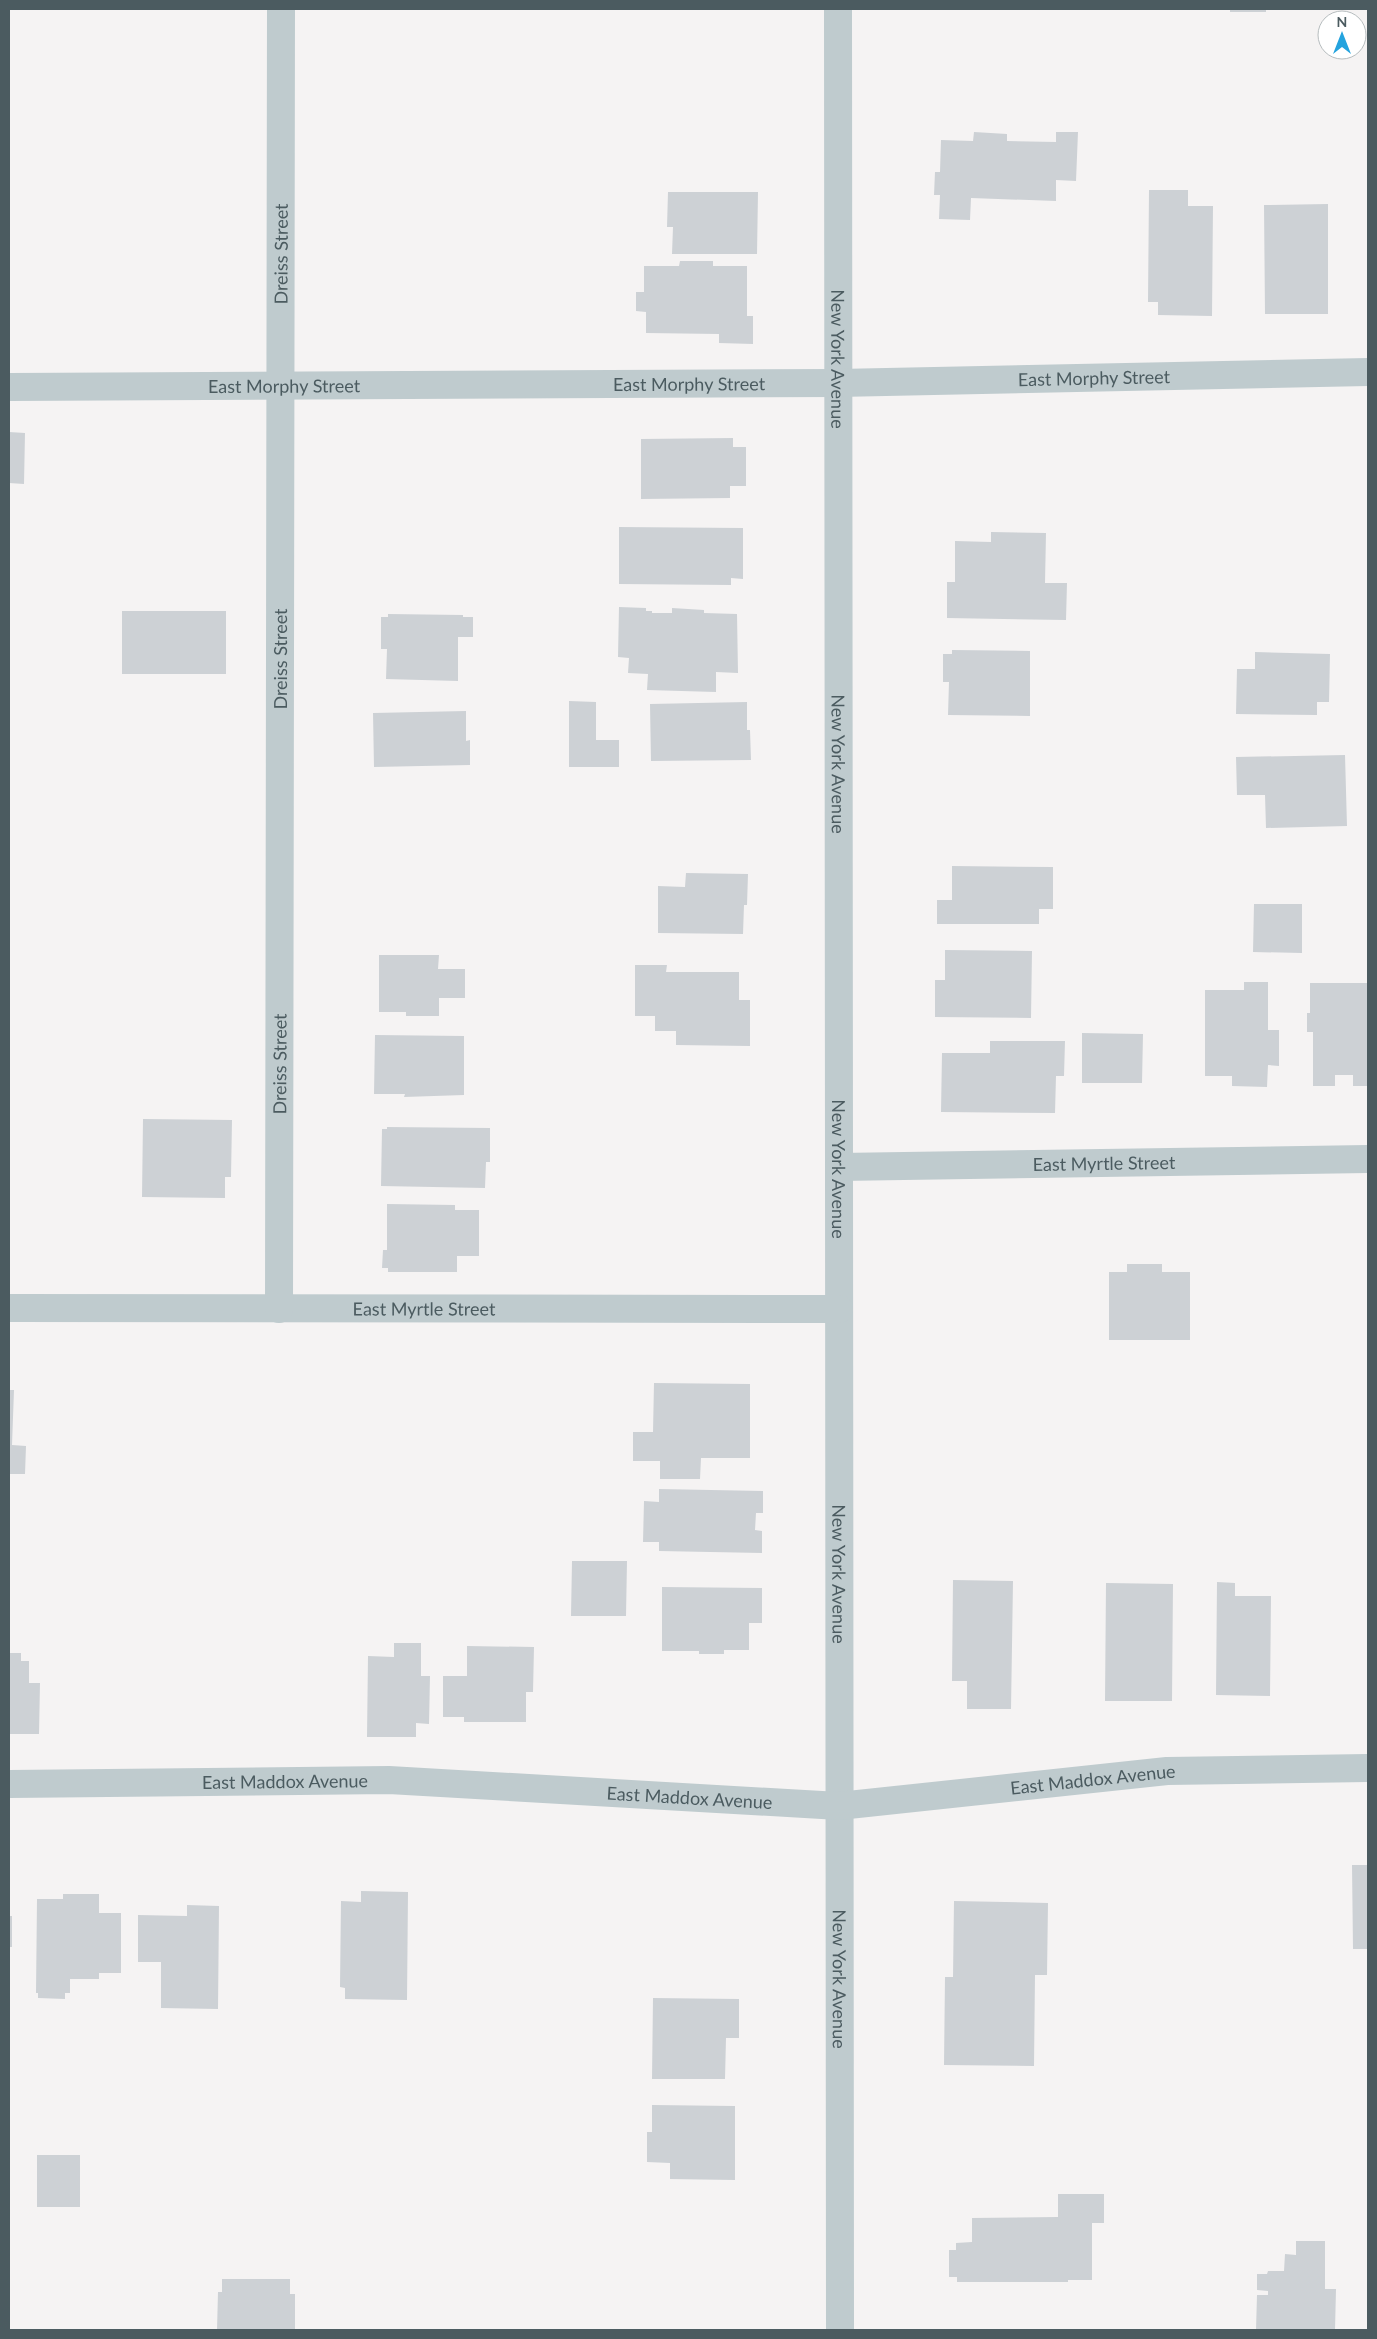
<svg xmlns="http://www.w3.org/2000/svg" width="1377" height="2339" viewBox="0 0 1377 2339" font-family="Lato,sans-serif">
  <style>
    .building { fill: #cdd1d5 }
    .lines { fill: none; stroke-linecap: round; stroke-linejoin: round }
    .street { stroke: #bfcbce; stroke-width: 28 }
    .labels { text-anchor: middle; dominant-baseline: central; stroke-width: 4.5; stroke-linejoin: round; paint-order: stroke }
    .street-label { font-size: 18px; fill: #4b5b60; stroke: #fff }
  </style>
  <rect width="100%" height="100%" fill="#f5f3f3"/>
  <path class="building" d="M1230,9h36v3h-36z
    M974,132l33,2v7l49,1v-10h22l-2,49 -20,-1v21l-85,-3 -1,22 -31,-1 1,-24h-6l1,-23h5l1,-32 32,1z
    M1149,190h39v16h25l-1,110 -54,-1v-13h-10z
    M668,192h90l-1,62h-85l1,-27h-6z
    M1328,204v110h-63l-1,-109z
    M680,261h33v5h34v50h6v28l-34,-1v-9l-73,-1v-21l-10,-1v-19h8v-26h35z
    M9,432l16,1 -1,51 -15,-1z
    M733,438v9h13v39h-16v12l-89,1v-60z
    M619,527l124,1v51l-12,-1v7l-112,-1z
    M991,532l55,1 -1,50h22l-1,37 -119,-2v-36h8v-41l36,1z
    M619,607l27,1v3h6v2h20v-5l32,2v3l33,1 1,59 -22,-1v20l-69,-2 1,-16 -20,-1 1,-15 -11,-1z
    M122,611h104v63h-104z
    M388,614l75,1v2h10v20h-15v44l-72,-2 1,-30h-6v-32h7z
    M952,650l78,1v65l-82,-1 1,-33h-6v-28h9z
    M1255,652l75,2 -1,48h-12v13l-81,-1 1,-45h18z
    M569,701l27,1v38h23v27h-50z
    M747,702v28h3l1,30 -100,1 -1,-57z
    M466,711v30l4,-1v25l-96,2 -1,-54z
    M1345,755l2,71 -81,2 -1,-33h-28l-1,-38z
    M952,866l101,1v42h-14v15h-102v-24h15z
    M686,873l62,1 -1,31h-3l-1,29 -85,-1v-47l27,1z
    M1254,904h48v49l-49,-1z
    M945,950l87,1 -1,67 -96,-1v-37h10z
    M379,955h60l-1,14h27v29h-26v18h-33v-4h-27z
    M635,965h32l-1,7h73v28h11v46l-74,-1v-14h-21v-15h-20z
    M1244,982h24v48h11v36l-11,-1 -1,22 -35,-1v-10h-27v-86h39z
    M1310,983h58v103h-15v-11h-18v11h-22v-54h-6v-19h3z
    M1082,1033l61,1 -1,49h-60z
    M375,1035l89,1v59l-60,2 1,-3h-31z
    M990,1041h75l-1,35h-8l-1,37 -114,-1 1,-59h48z
    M143,1119l89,1 -1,57h-6v21l-83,-1z
    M387,1127l103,1v34h-4l-1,26 -104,-2 1,-57h5z
    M387,1204l68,1v5h24v46h-22v16h-69v-4h-6l1,-18h4z
    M1127,1264h35v8h28v68h-81v-68h18z
    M654,1383l96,1v74h-49l-1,21h-40v-18h-27v-29h20z
    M9,1390h5l-2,55 14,1 -1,28h-16z
    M659,1489l104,2v22h-7l-1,17 7,1v22l-103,-2v-9h-16l1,-41 15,1z
    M572,1561h55l-1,55h-55z
    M953,1580l60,1 -2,128h-44v-28h-15z
    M1217,1582l18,1v13h36l-1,100 -54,-1z
    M1106,1583l67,1 -1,117h-67z
    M662,1587l100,1v35h-13v27h-25v4h-25v-3h-37z
    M394,1643h27v33h9l-1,48 -13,-1v14h-49l1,-81 26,1z
    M467,1646l67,1 -1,45h-7v30h-62v-5h-21v-41h24z
    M9,1653h12v8h8v22h11l-1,51h-30z
    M1352,1865h16v84h-15z
    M361,1891l47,1 -1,108 -62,-1v-11l-5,-1 1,-86 20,1z
    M63,1894h36v19h22v60h-22v6h-29v14h-5v6l-27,-1v-5h-2l1,-94h26z
    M954,1901l94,2 -1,72h-12l-1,91 -90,-1 1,-88h8z
    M187,1905l32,1 -1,103 -57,-1v-46h-23v-47l49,1z
    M9,1916h3v31h-3z
    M653,1998l86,1v39h-13l-1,41h-73z
    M652,2105l83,1v74l-65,-1v-16l-23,-1v-30h5z
    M37,2155h43v52h-43z
    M1058,2194h46v29h-12v57h-24v2h-111v-5h-8v-27h7v-7l16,-1v-24l86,-1z
    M1296,2241h29v48h11l-1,41h-79l1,-35h11v-4l-11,-1v-16h10l1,-3h16l1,-17 11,1z
    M222,2279h68v15h5v36h-78l1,-38h4z"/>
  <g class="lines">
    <g class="street">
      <path id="s1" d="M838,9l2,2321"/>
      <path id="s2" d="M9,387l829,-4 530,-11"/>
      <path id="s3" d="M839,1167l529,-8"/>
      <path id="s4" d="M9,1308l830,1"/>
      <path id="s5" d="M279,1309l2,-1300"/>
      <path id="s6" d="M9,1784l380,-4 450,26 328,-35 201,-3"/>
    </g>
  </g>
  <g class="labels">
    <g class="street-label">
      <text stroke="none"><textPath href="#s5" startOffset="1055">Dreiss Street</textPath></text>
      <text stroke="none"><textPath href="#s1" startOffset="350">New York Avenue</textPath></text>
      <text stroke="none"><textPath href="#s2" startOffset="1085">East Morphy Street</textPath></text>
      <text stroke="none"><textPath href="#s2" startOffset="680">East Morphy Street</textPath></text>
      <text stroke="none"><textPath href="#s2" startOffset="275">East Morphy Street</textPath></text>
      <text stroke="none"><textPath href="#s5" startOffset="650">Dreiss Street</textPath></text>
      <text stroke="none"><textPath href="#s1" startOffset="755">New York Avenue</textPath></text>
      <text stroke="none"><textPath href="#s5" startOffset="245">Dreiss Street</textPath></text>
      <text stroke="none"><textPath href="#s3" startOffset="265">East Myrtle Street</textPath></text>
      <text stroke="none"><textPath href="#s1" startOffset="1160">New York Avenue</textPath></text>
      <text stroke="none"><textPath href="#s4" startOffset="415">East Myrtle Street</textPath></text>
      <text stroke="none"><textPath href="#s1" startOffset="1565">New York Avenue</textPath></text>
      <text stroke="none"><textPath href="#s6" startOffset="1086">East Maddox Avenue</textPath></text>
      <text stroke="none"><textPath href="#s6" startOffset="276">East Maddox Avenue</textPath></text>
      <text stroke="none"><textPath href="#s6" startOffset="681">East Maddox Avenue</textPath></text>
      <text stroke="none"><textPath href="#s1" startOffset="1970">New York Avenue</textPath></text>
    </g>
  </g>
  <rect width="1377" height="2339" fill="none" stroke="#4b5b60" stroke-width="20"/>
  <g transform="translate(1342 35)"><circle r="24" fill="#ffffff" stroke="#b7bdbf"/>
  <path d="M0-4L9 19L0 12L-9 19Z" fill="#24a3de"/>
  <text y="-8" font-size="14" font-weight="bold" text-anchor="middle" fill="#4b5b60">N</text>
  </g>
</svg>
